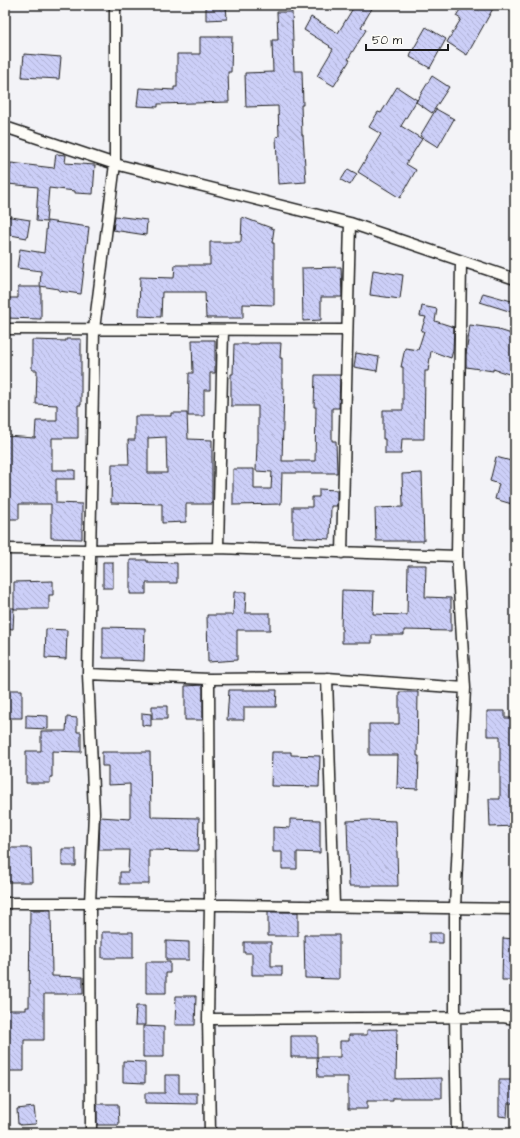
<svg xmlns="http://www.w3.org/2000/svg" width="520" height="1138" viewBox="0 0 520 1138" font-family="'Architects Daughter',sans-serif">
  <style>
    .building { fill: url(#building-back-hatch); stroke: #1c1c1c; fill-rule: evenodd }
    .lines { fill: none; stroke-linecap: round; stroke-linejoin: round }
    .minor-casing { stroke: #1c1c1c; stroke-width: 13 }
    .minor { stroke: #fdfcf7; stroke-width: 10 }
  </style>
  <defs>
    <pattern id="building-back-hatch" width="6" height="6" patternUnits="userSpaceOnUse"><rect width="6" height="6" fill="#cccff8"/><path d="M-1 5l2 2M0 0l6 6M5-1l2 2" fill="none" stroke="#afb1d4"/></pattern>
  </defs>
  <rect width="100%" height="100%" fill="#f3f3f7"/>
  <filter id="ink" filterUnits="userSpaceOnUse"><feTurbulence type="fractalNoise" baseFrequency=".025" numOctaves="2"/><feDisplacementMap in="SourceGraphic" scale="8" xChannelSelector="R" yChannelSelector="G"/><feConvolveMatrix kernelMatrix="1 2 1 2 8 2 1 2 1" color-interpolation-filters="sRGB"/></filter>
  <g filter="url(#ink)">
    <path class="building" d="M206,5h20l1,14 -21,1z
      M355,5h19l-13,22 5,3 -18,29 2,1 -16,26 -17,-10 16,-27 -4,-2 1,-1 -26,-16 7,-13 27,16z
      M463,5h32l-28,50 -20,-13 14,-23 -5,-3z
      M277,12h15l2,59h8l1,34h-2l1,30h1l3,47 -28,2 -2,-47 3,-1 -1,-30 -32,1 -1,-34 28,-1 -1,-32h6z
      M426,27l20,12 -16,29 -20,-11 1,-2h-1z
      M219,36h13l-1,36h-3l1,30 -71,2v3l-21,-1 2,-18 35,2v-3h3v-33h23v-17h19z
      M24,54l37,3 -2,22 -37,-2z
      M432,76l17,11 -17,26 -16,-11z
      M397,87l20,13 -16,26 21,13 -16,25 10,6 -16,28 -42,-26 23,-38 -12,-7 9,-15 3,1z
      M436,109l18,10 -16,28 -18,-11z
      M56,154l10,1 -1,8 30,2 -2,29 -18,-1v-2l-26,-3 -3,34 -10,-1 2,-34 -30,-3 3,-21 43,5z
      M348,169l9,5 -7,11 -9,-5z
      M5,216l25,4 -3,18 -22,-4z
      M115,216l32,4 -1,15 -33,-5z
      M242,217l32,12 -2,14h2v62l-31,-1v14h-37l-1,-26h-43l-1,25 -22,-1 1,-39 34,1 1,-13h35v-23h31z
      M47,221l42,6 -8,67 -22,-3v-2l-19,-3 1,-15 -24,-3 3,-19 24,4z
      M341,267l1,30h-21v23l-18,1 -1,-53z
      M373,270l30,5 -3,24 -30,-4z
      M18,287h23v32l-36,-1v-20h13z
      M483,293l32,9 -3,10 -32,-10z
      M422,306l15,3 -2,12 19,6 -1,23 -2,8 -20,-7 -3,20h-3l-1,68h-22l-1,15h-16v-15h-2v-29h20v-43h-2l4,-19 13,2 6,-19h-3l5,-14 -6,-1z
      M470,325l29,4v1l16,5v41l-22,-7v2l-27,-4v-12z
      M66,339h15v66h-3v33h-26v32h23v9h-19v24l26,1v35l-31,-1v-34h-32v15h-14v-83l30,2 1,-17h21v-16l-21,-1 1,-34h-5v-30l34,1z
      M192,340h23v33h-5v17h-6v26h-16l1,-43h4z
      M259,343h22l-1,15h2v30h2l-2,73h33l1,-54h-2l1,-32h25l-1,33h-7v33h4l1,32h-55l-1,31 -48,1v-36h21v20h17l1,-17 -16,-1 1,-28h1v-37h-27v-32h2l1,-30h25z
      M356,353l23,4 -2,14 -23,-4z
      M171,413h16l1,26 24,1v64h-26v18l-24,1v-19l-51,-1 1,-39h17l-1,-24h7v-24h36zM166,437l1,36h-19v-35z
      M496,457l19,5v43l-20,-6 4,-15 -9,-3z
      M422,473l2,68h-48l-1,-33 28,-1 -1,-33z
      M319,489l18,1v16h-6l-1,33 -37,-2v-30h19v-10h7z
      M130,560h17v2l30,1v20h-31v11h-16z
      M103,562h10v26h-10z
      M408,565h18l-1,32 26,1v33l-47,-1v5h-32v8h-30v-14h-1l1,-39 32,1 -1,23 34,1z
      M53,581v14h-4v14h-35v-27z
      M234,592h12l-1,21h25v17h-33v30l-29,2 -1,-47h26z
      M5,608h9l-1,21 -8,-1z
      M103,627l42,1 -1,33 -22,-1v-2h-19z
      M46,629l21,1 -1,29 -21,-1z
      M203,685v35h-18v-34z
      M5,690h17v28h-17z
      M229,690h48l-1,17h-32v13h-17z
      M399,692h19l-1,64h2l-1,33 -21,-1 1,-33h-29v-31h30z
      M152,706h15v13h-15z
      M487,711h18v7h10v108l-25,1 -1,-28h11v-63h-13z
      M142,713l9,1v12l-9,-1z
      M26,715l22,1v13l-22,-1z
      M67,717l10,1v14h4v20l-29,-1v26h-2v6h-24v-32h15v-20h25z
      M102,752h48l1,65 48,1 -1,33 -49,-1v34h-29v-12h8l1,-22h-30l1,-33 30,2v-35l-22,1v-19h-6z
      M272,752h19v3l29,1 -1,31 -48,-1z
      M290,819l30,1v33l-23,-1v17h-15v-17h-9v-25l17,1z
      M368,820l28,1 2,65h-49l-2,-65z
      M5,848h26l1,34h-26z
      M62,849h14v17h-14z
      M30,910h21l1,66 31,1v17h-39v46h-20v31h-18v-45h-1v-16h21v-3h3z
      M268,912h30v24h-30z
      M102,932h31v26h-31z
      M429,933h14v10h-14z
      M304,935h35v44l-34,-1z
      M503,938l11,1v4h1v37h-13z
      M166,941l23,1v18h-23z
      M244,942h27v24h11v9h-30v-22h-8z
      M146,962h24v11h-4v20h-20z
      M176,996h20l-1,29h-20z
      M136,1006h9v19h-10z
      M143,1026l21,1v30h-21z
      M397,1029l-1,50 46,-1v20h-49v3h-26v8h-19v-32h-30l-1,-20h23v-16h9v-6h18v-5z
      M291,1036h26v21h-26z
      M123,1061l22,1v21l-22,-1z
      M165,1075h14v18h18v11l-52,-1v-10h20z
      M499,1080h16v23h-7l-1,14 -8,-1z
      M97,1104h21l1,21h-22z
      M34,1107l2,17 -16,1v-1h-2l-1,-15z"/>
    <g class="lines">
      <g class="minor-casing">
        <path id="minor" d="M5,127l110,37 235,59 165,56
          M5,329l342,1
          M218,548l5,-218
          M5,549l85,1 128,-2 239,8
          M342,553l8,-330
          M88,674l121,5 118,-1 138,10
          M327,678l7,227
          M209,679l1,226 -2,114 2,114
          M5,903h85l425,6
          M208,1019l295,-2 12,2
          M91,1133l-1,-230 4,-90 -6,-139 6,-345 21,-165v-159
          M457,1133l-2,-115v-111l10,-219 -8,-132 4,-295"/>
      </g>
      <use href="#minor" class="minor"/>
    </g>
  </g>
  <rect width="520" height="1138" fill="none" stroke="#fdfcf7" stroke-width="20"/>
  <rect x="10" y="10" width="500" height="1118" fill="none" stroke="#1c1c1c" stroke-width="1.5" filter="url(#ink)"/>
  <path d="M366 44v6h82v-6" fill="none" stroke="#1c1c1c" stroke-width="2"/>
  <text x="372" y="44" font-size="12" fill="#1c1c1c" stroke="#fdfcf7" stroke-width="3" paint-order="stroke">50 m</text>
</svg>
